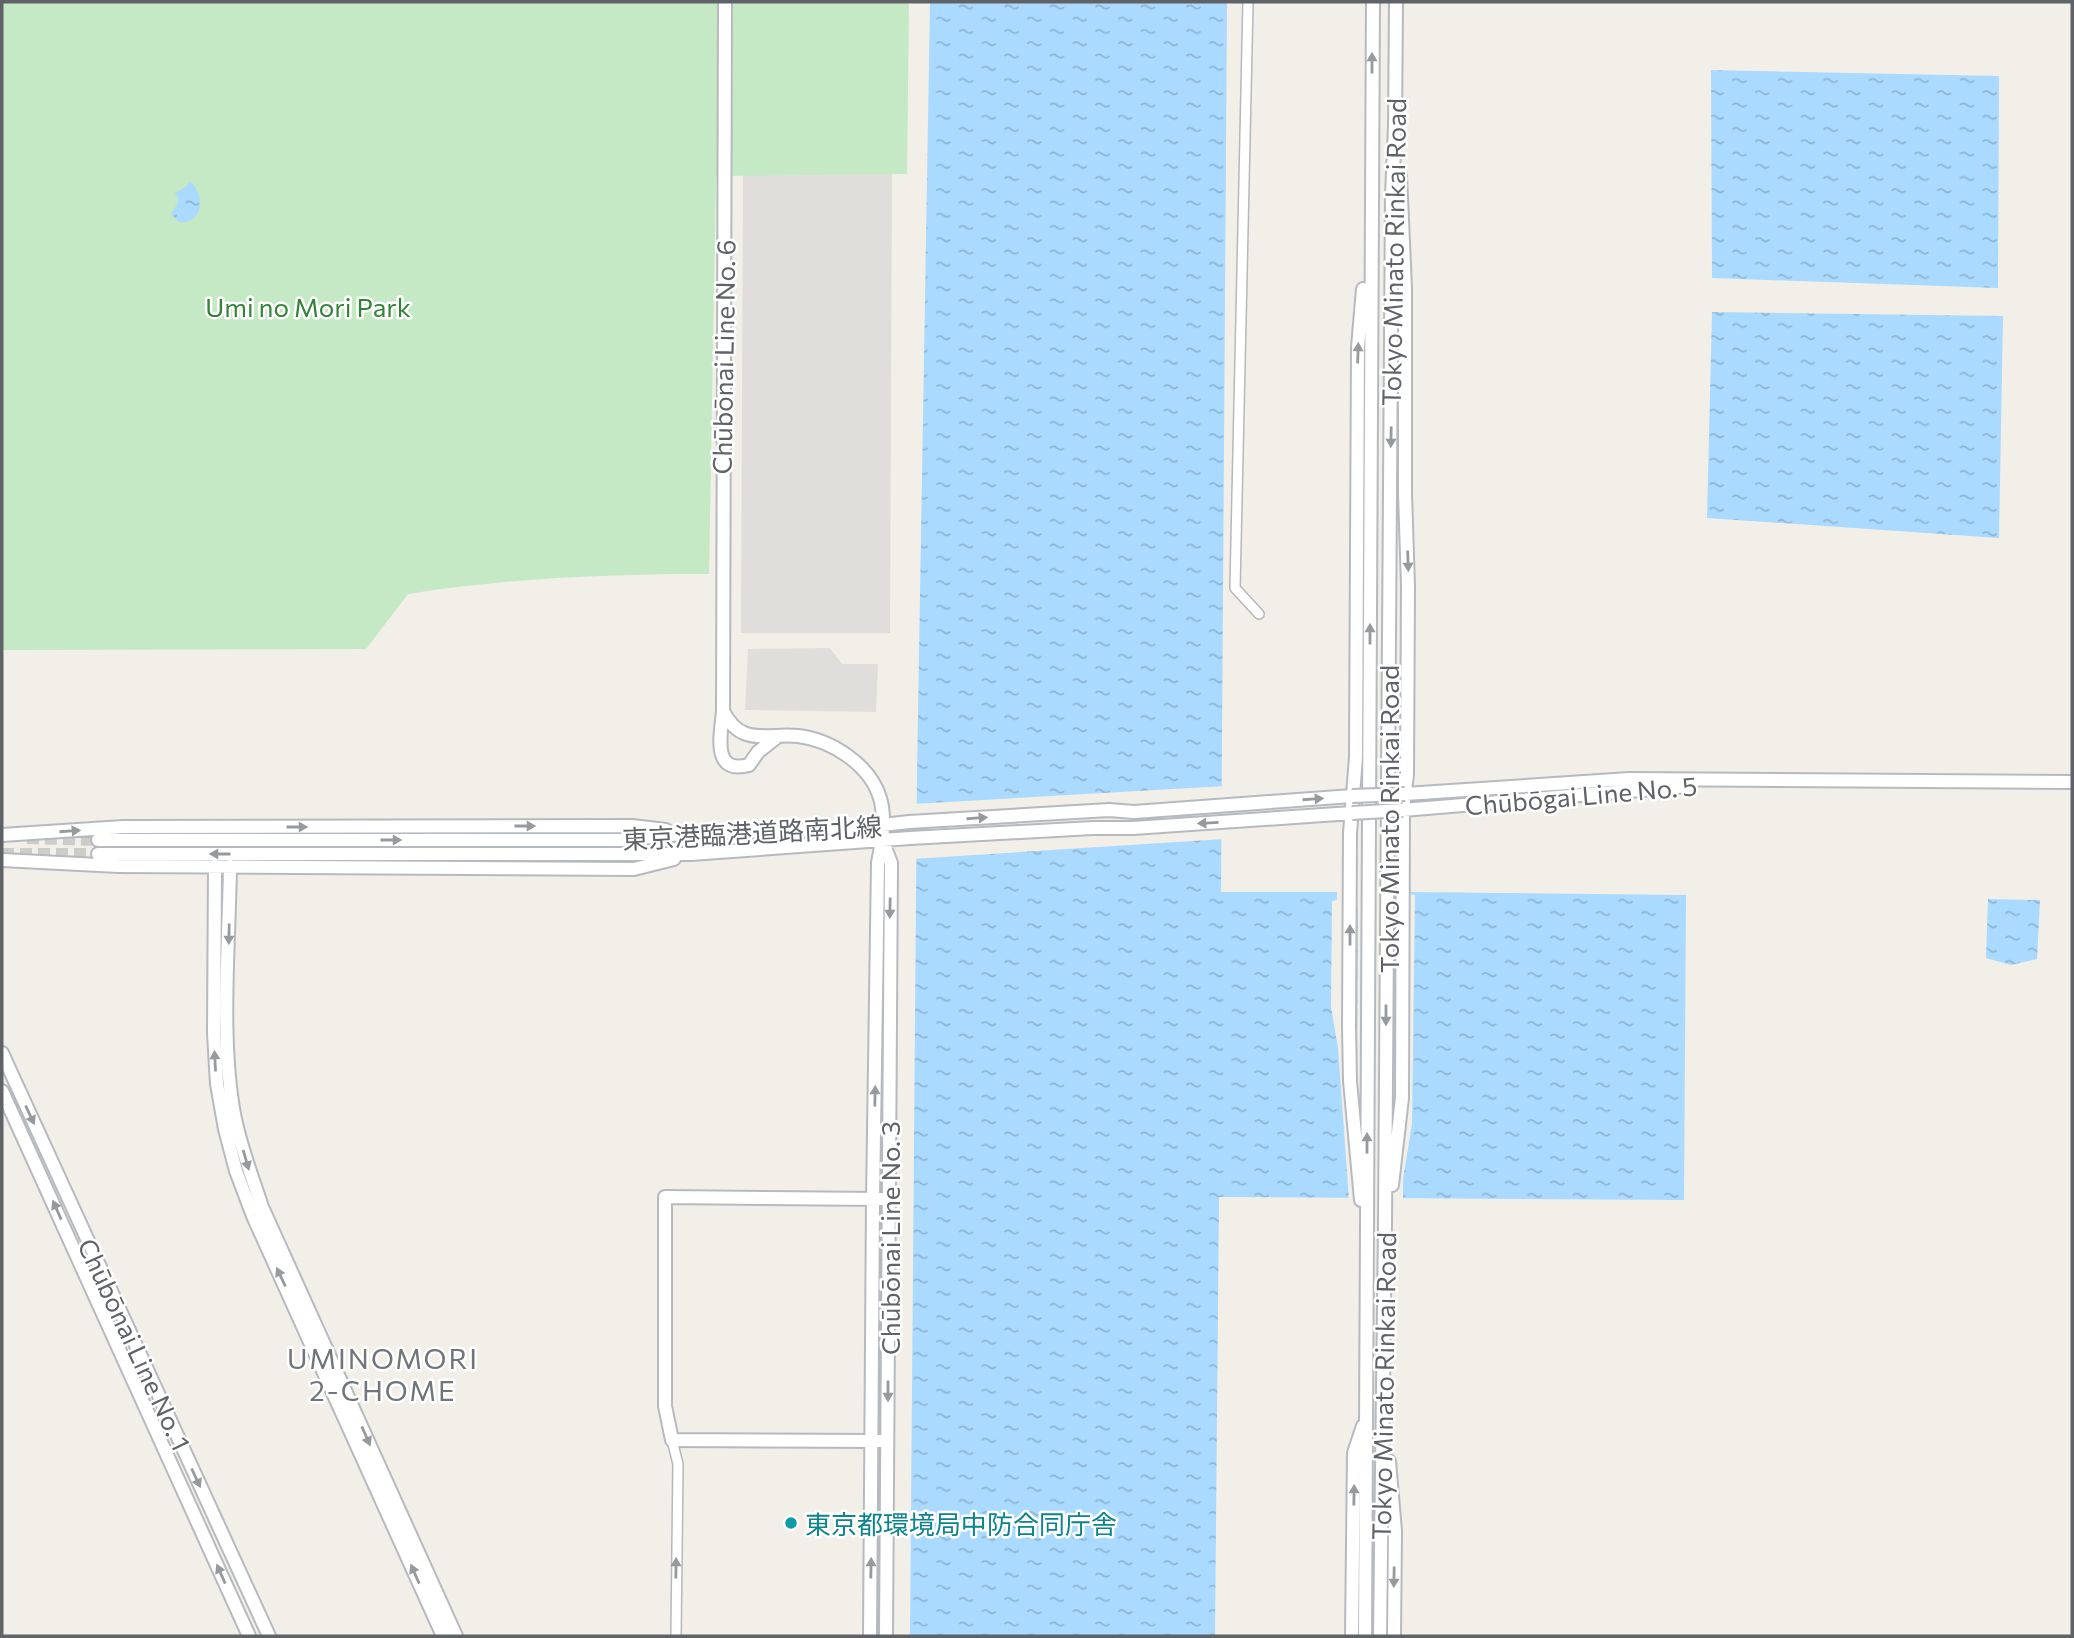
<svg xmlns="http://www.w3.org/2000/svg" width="2074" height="1638" viewBox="0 0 2074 1638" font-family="Commissioner,'Noto Sans JP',sans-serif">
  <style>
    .industrial { fill: #e0deda }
    .park { fill: #c5e8c5 }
    .water { fill: url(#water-ripples) }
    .pier { fill: #f1efe8; fill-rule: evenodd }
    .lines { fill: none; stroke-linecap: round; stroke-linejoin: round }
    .secondary-tunnel { stroke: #ccccc8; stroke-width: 12; stroke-dasharray: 12 6; stroke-linecap: butt }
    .street-casing { stroke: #b5b8bc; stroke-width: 12 }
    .secondary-casing { stroke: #b6babf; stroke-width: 16 }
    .street { stroke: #fff; stroke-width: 9 }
    .secondary { stroke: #fff; stroke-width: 12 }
    .secondary-bridge-casing { stroke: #b6babf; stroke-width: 16; stroke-linecap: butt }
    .secondary-bridge { stroke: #fff; stroke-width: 12 }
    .oneway { fill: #979a9d }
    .culture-dot { fill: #0f9aa8; stroke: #fff; stroke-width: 2.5 }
    .labels { text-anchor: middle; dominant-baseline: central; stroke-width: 5; stroke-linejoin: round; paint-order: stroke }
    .street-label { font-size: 26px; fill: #5f6368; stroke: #fff }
    .park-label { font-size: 26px; fill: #348238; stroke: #fff }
    .culture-label { font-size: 26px; fill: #0d838f; stroke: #fff; text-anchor: start }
    .neighbourhood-label { font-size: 28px; letter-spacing: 2px; fill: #70757a; stroke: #fff }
  </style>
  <defs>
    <pattern id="water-ripples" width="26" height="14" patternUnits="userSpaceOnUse" patternTransform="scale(1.75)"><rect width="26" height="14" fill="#aadaff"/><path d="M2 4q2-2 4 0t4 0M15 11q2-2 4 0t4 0" fill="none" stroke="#8eb4d2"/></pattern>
  </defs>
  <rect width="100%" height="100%" fill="#f1efe8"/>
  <path class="industrial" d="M892,174l-2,459h-149l2,-458z
    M830,648l12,16h36l-2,48 -131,-2 3,-61z"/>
  <path class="park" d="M2,2h907l-2,172 -191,2 -7,398c-103,0 -199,4 -301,20l-42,55 -364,1z"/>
  <path class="water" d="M930,2h297l-6,890h194l271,3 -2,305 -465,-3 -4,439h-305l7,-862z
    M1711,70l288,6 -1,212 -286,-10z
    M190,181c14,12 15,44 -11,41l-8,-8 7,-11v-6l-3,-4 11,-6z
    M1712,312l291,4 -4,222 -292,-20z
    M1988,899l52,1 -3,59 -26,6 -25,-7z"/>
  <path class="pier" d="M1225,786l-1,53 -312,20 1,-55z
    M1409,888v6l6,1 -3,229 -9,55v21h-54l-11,-152 -7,-41 1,-106 5,-1v-11zM1358,907l-1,173 -1,1v-173z"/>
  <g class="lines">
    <path class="secondary-tunnel" d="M27,838l71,2
      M2,854h96"/>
    <g class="street-casing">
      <path id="street" d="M1248,2l-13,586 24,26
        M672,1440l6,24 -2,172"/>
    </g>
    <g class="secondary-casing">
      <path id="secondary" d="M725,2l-2,709c-2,23 -12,64 26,54l9,-13 19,-15
        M723,711c18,36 43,22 75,25 34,4 72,29 82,62 6,20 2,45 -2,65l-5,336 -3,437
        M1405,794l224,-15 443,3
        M1403,810l286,-24
        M2,835l121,-8 509,-1 34,4
        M98,840h524l69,-7 156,-4 62,-7 200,-12 25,2 218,-16
        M883,842l8,21 -5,773
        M98,854h593l219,-16 183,-10h40l219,-15
        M2,860l116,6 516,3 40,-10
        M215,866l-1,167 3,51 8,45 11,42 17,45 190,420
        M230,866c-1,78 -10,172 4,248 6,32 18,62 28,93l194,429
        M2,1053l267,583
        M2,1091l247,545
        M1392,1185l10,-87 1,-288 4,-36 1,-188 -3,-93v-205l-5,-113
        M1361,1200l-11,-119 -1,-54 1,-194 6,-76 2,-410 5,-58
        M880,1441l-208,-1 -7,-34v-209l216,2
        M1389,1461l6,70 -1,105
        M1352,1636l2,-183 9,-27
        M1365,1636l8,-1634
        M1380,1636l5,-411 7,-1030 3,-69 1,-124"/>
    </g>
    <use href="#street" class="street"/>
    <use href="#secondary" class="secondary"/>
    <g class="secondary-bridge-casing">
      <path id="secondary-bridge" d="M1352,796l53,-2
        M1352,813l51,-3"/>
    </g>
    <use href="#secondary-bridge" class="secondary-bridge"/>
  </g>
  <defs><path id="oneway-solid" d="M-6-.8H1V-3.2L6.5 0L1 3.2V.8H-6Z" transform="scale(1.75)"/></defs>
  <g class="oneway">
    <use href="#oneway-solid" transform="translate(1372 63) rotate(-90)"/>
    <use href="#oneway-solid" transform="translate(1358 353) rotate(-88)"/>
    <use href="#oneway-solid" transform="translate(1391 437) rotate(91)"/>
    <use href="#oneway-solid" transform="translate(1408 561) rotate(88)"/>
    <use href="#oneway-solid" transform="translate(1370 634) rotate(-90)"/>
    <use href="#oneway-solid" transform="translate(1313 799) rotate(-4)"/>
    <use href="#oneway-solid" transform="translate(977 818) rotate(-4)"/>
    <use href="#oneway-solid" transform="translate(1208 823) rotate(177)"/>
    <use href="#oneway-solid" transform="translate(525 826)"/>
    <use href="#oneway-solid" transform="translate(297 827)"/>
    <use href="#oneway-solid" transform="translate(70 831) rotate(-4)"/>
    <use href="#oneway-solid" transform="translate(391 840)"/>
    <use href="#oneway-solid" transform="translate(220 854) rotate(180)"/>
    <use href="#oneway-solid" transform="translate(890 908) rotate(91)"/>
    <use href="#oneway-solid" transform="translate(229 934) rotate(91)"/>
    <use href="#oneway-solid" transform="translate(1350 935) rotate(-90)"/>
    <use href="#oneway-solid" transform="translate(1386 1015) rotate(90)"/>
    <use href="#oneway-solid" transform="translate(215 1061) rotate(-93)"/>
    <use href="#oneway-solid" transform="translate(875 1096) rotate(-89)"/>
    <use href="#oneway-solid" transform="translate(30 1115) rotate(65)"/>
    <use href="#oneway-solid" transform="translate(1367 1143) rotate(-90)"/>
    <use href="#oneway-solid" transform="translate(246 1160) rotate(74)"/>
    <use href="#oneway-solid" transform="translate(57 1210) rotate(-114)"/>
    <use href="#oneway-solid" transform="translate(281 1277) rotate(-115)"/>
    <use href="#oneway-solid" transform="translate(888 1391) rotate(90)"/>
    <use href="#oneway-solid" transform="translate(366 1436) rotate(66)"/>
    <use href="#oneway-solid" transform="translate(196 1478) rotate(65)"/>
    <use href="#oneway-solid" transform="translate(1354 1495) rotate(-89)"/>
    <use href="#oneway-solid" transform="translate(676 1568) rotate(-89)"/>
    <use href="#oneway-solid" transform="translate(871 1568) rotate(-89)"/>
    <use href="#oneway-solid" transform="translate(221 1574) rotate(-114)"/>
    <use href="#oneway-solid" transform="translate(415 1574) rotate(-114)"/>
    <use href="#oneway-solid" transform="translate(1394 1577) rotate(91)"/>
  </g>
  <circle class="culture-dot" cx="791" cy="1523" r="7"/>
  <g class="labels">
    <g class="street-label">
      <text transform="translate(1393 252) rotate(-89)">Tokyo Minato Rinkai Road</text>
      <text transform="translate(723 357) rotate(-89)">Chūbōnai Line No. 6</text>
      <text transform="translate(1581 795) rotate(-5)">Chūbōgai Line No. 5</text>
      <text transform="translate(1388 819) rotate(-90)">Tokyo Minato Rinkai Road</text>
      <text transform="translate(752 832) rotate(-3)">東京港臨港道路南北線</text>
      <text transform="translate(889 1238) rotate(-90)">Chūbōnai Line No. 3</text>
      <text transform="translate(135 1344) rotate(65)">Chūbōnai Line No. 1</text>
      <text transform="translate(1383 1386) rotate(-89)">Tokyo Minato Rinkai Road</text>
    </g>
    <g class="park-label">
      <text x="308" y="306">Umi no Mori Park</text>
    </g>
    <g class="culture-label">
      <text x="805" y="1523">東京都環境局中防合同庁舎</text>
    </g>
    <g class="neighbourhood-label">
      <text x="383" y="1358">UMINOMORI<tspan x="383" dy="32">2-CHOME</tspan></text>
    </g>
  </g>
  <rect width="2074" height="1638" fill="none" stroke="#5f6368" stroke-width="7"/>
</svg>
